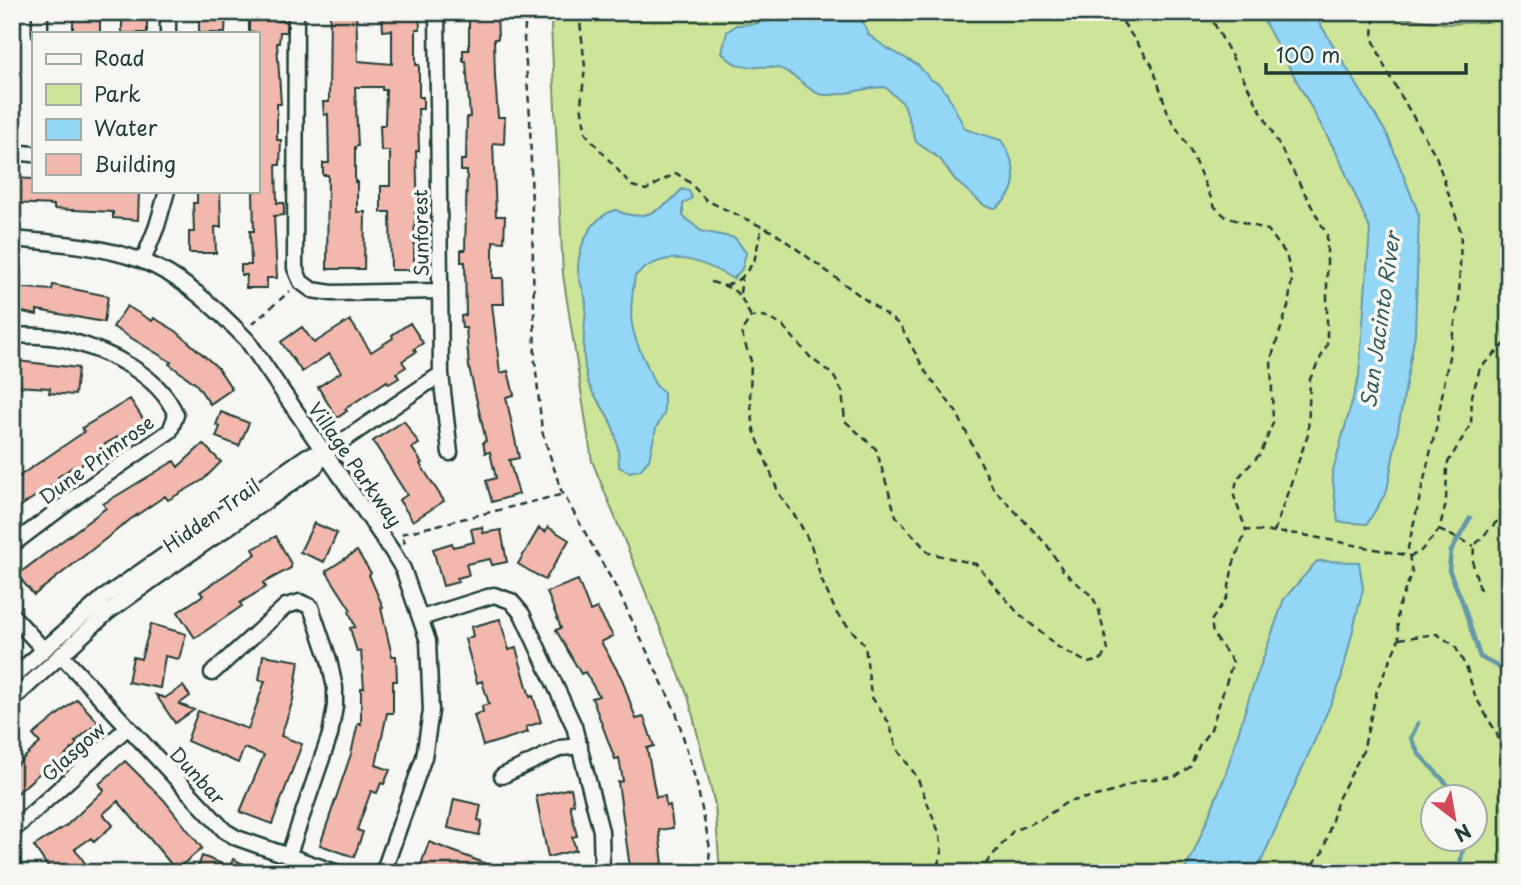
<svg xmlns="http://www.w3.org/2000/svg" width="1521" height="885" viewBox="0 0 1521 885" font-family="'Playpen Sans',sans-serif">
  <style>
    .green { fill: #cde499; stroke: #769066; stroke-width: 2; fill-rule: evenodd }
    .water { fill: #94d6f5; stroke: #6599a8; stroke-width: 2 }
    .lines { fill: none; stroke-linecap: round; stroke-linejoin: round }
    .stream { stroke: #6599a8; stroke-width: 4.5 }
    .building { fill: #f2b8ad; stroke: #1f3d34; stroke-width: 2 }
    .minor-casing { stroke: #1f3d34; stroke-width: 19 }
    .path { stroke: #1f3d34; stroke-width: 2.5; stroke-dasharray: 7 5; stroke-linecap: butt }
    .minor { stroke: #f6f6f2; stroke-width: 14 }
    .labels { text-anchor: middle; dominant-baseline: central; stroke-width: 7; stroke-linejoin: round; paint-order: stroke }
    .street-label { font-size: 19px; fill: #1f3d34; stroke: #f6f6f2 }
    .water-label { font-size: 21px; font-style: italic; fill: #365c5b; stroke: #f6f6f2 }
  </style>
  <rect width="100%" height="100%" fill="#f6f6f2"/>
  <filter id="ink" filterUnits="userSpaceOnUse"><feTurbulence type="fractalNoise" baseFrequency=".0143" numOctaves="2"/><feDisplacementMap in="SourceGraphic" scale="14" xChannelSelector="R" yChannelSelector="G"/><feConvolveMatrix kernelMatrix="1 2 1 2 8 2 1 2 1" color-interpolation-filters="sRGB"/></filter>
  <g filter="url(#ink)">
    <path class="green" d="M554,12h806l89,12 60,-4v853h-789l-5,-68 -27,-109 -96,-235 -29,-186 -12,-250zM1434,798h42v42h-42z"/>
    <path class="water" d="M779,12h79l11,23 16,12 33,18 12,14 9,5 9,11 17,34 36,11c16,23 21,52 -6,68l-10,-2 -29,-25 -16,-22 -24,-17 -12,-38 -19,-17c-20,0 -40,9 -60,8 -15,0 -29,-23 -47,-27 -25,-5 -35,7 -56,-15l5,-21 9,-7 17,-1 16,-4z
      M1259,12h54l75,124 31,79 -4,119 -28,157 -20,33 -29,-2 -6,-48 27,-98 11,-147 -31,-71z
      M682,189l7,2 3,7 -9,6v12l18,15 34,7 11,15 -4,16 -9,10c-33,-20 -68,-32 -98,-3 -6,37 -7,51 10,85 7,13 6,23 19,32v21l-8,14 -7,32 -9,10 -11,2 -10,-5c0,-17 -3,-37 -12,-52 -6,-11 -15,-21 -19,-33 -7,-26 -4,-50 -2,-75 1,-13 -8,-25 -8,-37 0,-25 14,-54 38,-60 26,14 48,0 66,-21z
      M1317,561l42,1 4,27 -23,94 -84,190h-73l11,-21 31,-76 24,-78 35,-99z"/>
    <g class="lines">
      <path class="stream" d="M1470,518l-19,33 -2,19 12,28 19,59 28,15 1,6
        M1418,723l-7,15 8,16 41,44
        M1458,873l7,-33"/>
    </g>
    <path class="building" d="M122,12h25v21h-25z
      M199,12h27l-1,21h-26z
      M254,12h24v9h8v11h-6l-1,11h-2l4,61h-4v36h4l-1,25h-4l1,38h7v12l-10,1 3,62h-10v10h-21l1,-13h-6v-10h10l-1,-34h4l-1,-40h4v-158l-8,-2v-10h5z
      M330,12h26l2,49 34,3v-34l-9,1 -1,-19h37l1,17h-4v36h3v32h4v12h-5l1,42h-3l2,60h-3l-1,49h6v10h-29l-1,-58h-9v-26h9v-35h-9l-1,-26h5l1,-35h-4v-3h-27l3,59 -3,1v35h2v30h8l-1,57h-37l1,-94h-5v-12h6l-1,-49 -4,1 -1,-13h6z
      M469,12h28l1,27h-4l1,38 3,40h7l-1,27 -11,-1 3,73h9l-1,26 -11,-1v37h10l1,26h-12l8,69 8,-2 6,24 -8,2 13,61 -10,2 10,34 -27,8 -6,-21 10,-3 -6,-26 -5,1 -2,-11 3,-1 -17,-74 -3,-39h-4l-1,-12 5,-1 -1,-53h-4v-12h4l2,-79h-6v-11h5l1,-43h3l-4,-56h-3v-11h6z
      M73,16h27v17h-27z
      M12,178l21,1v12h106l-1,29 -25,-2v-6l-59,-3v-4l-42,-2z
      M197,191h23l1,36h-6l1,26h-27v-21h5l-1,-29h4z
      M53,285l55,11 -4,26 -67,-12v5l-25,-5 1,-23 39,3z
      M127,306l25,15 2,-3 22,13 42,37 14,21 -22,15 -14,-20 -27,-20 2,-2 -58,-35z
      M350,320l21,32 22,-14 -1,-3 18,-12 13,20 -9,6 2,3 -14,9 4,6 -10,6 3,5 -10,6 -2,-3 -42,28 2,2 -10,7 -19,-31 23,-15 -12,-18 -27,18 -21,-30 21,-15 12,16z
      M17,361l61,7 -3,27 -26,-2 1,-5 -35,-2z
      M130,399l15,23 -40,22 2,3 -31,21 -2,-2 -16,11 2,3 -48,32v-31l72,-49 -2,-4z
      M221,412l28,11 -10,23 -23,-9 4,-10 -4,-2z
      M404,421l15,23 -7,4 10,15 -2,1 24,37 -31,20 -14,-21 8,-5 -34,-54z
      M203,444l18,18 -18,18 -35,20 -3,-4 -34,23 -97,76 -17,-20 89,-67 -3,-4 71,-43 4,6z
      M314,523l23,10 -13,29 -24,-10z
      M482,527l1,6 18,-3 6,32 -15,3 -2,-6 -24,5 3,11 -12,3 1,4 -15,4 -10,-37 19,-6 1,4 21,-5 -3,-13z
      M548,527l21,13 -24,40 -27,-16 21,-36 6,4z
      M276,536l15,28v4l-28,15 3,4 -26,16 2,3 -47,32 -17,-26 25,-17 -3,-3 56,-38 -3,-5z
      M357,551l14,22 -2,2 14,32 -2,1 11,48h4l1,25h-4v32h-6l-11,52 14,5 -6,14 -3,-1 -4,10 -6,-2 -14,39 6,2 -9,25 -34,-12 31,-91 7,-31 3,1v-36h3l-3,-37 -4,1 -7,-24 5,-1 -6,-16 2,-1 -25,-39z
      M578,580l12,31 7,-3 16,28 -12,6 21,37 14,40 8,-2 10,29 -7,2 9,49 9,-1 1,10 4,-1 3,23 -14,2 4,34 -33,4 -12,-86 5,-1 -4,-23 -4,1 -23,-61 7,-2 -14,-24 -4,2 -25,-44 5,-2 -14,-36z
      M500,619l9,31 7,-2 14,49 3,-1 8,26 -15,5 2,5 -45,14 -9,-31 9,-3 -1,-6 7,-2 -7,-23 -5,2 -12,-44 8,-3 -2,-9z
      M151,624l35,10 -7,25 -14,-3 -5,32 -32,-6 5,-25 8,2z
      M263,655l36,6 -6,39 -12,36 21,8 -30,80 -32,-12 24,-57 -20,-7 -6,15 -51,-22 11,-30 50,18 17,-48 -6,-1z
      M183,686l7,10 -11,8 15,6 -19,13 -19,-28 9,3z
      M77,699l21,23 -23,20 2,2 -31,31 -4,-4 -30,27v-29l28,-26 -7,-8z
      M125,761l39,39 38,48 -26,22 -58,-69 -15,13 10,11 -19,17 -3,-4 -16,11 17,24h-40l-18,-27 32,-20 18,-17 20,-19 -5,-6z
      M571,788l3,16 -4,1 7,31 -5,1 4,13 -28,7 -12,-61z
      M454,799l27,6 -3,15 4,1 -3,14 -31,-7z
      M429,842l76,29v2h-87z
      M202,856l28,11 3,-8 30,14h-67z"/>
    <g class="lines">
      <g class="minor-casing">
        <path id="minor" d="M168,12v21
          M296,12l-1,256 6,14 11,8 20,3 108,-2
          M437,12l4,362 9,79
          M40,33v-21
          M12,152l21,2
          M12,239c43,4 86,6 128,21 41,15 77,49 107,80l145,211 11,18 25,72 3,70 -7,46 -41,116
          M143,261l14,-35 10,-35
          M12,335c18,1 38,0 55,5 41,11 92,34 109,75l-6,16 -80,55 -78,59
          M12,615l31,34
          M421,618l73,-23 17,6 11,13 52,112 27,105 1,42
          M61,655l164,176 12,7 101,35
          M212,673l74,-67 14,-4 11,5 18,53 6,28v18l-5,29 -41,119
          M12,678l91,-80 204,-142 18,-3
          M12,700l96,-88 64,-46 143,-99 10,-14 116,-79
          M502,776l59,-28 19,-2
          M12,831l116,-104
          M12,867l4,6"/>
      </g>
      <path class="path" d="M526,12l-2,27 6,78 5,244 7,70 19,59 57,101 58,121 21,73 13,63 -2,25
        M579,12l6,55 -4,38 5,29 46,52 14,4 30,-17 13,9 17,18 69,33 125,92 25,46 32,42 36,75 54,57 17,27 28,24 7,14 9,40 -8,10 -12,3 -30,-16 -40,-34 -42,-49 -47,-11 -33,-37 -20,-67 -31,-28 -3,-30 -9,-16 -22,-17 -28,-32 -19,-10 -13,1 -10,15 10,29 -1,36 4,33 25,64 20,28 12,23 11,36 15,33 28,31 6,51 18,27 8,26 20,28 23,58 2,20 -9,18
        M1116,12l36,53 17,51 20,32 26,59 11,10 42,13 18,24 6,25 -4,28 -17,52 2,64 -12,30 -24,26 -3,17 12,34 53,4 111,22 9,-3 20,-23 7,-27 1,-39 24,-40 1,-28 8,-28 29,-28
        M1208,12l119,223v110l-17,34 -2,55 -34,98
        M711,282c27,7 28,10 40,35
        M726,286l15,-8
        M740,293l2,-16 12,-15 8,-36
        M252,324l38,-33
        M1439,530l35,16
        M403,543l2,-1 -4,-8 163,-40
        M1480,590l-7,-26 1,-18 28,-30 7,-3
        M1399,639l38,-5 18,12 12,23 8,27 22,38 12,40
        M978,873l35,-42 29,-12 25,-17 42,-9 33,-13 33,-3 15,-10 10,-23 11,-15 22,-67 -20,-28 -2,-13 16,-24 6,-32 13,-35
        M1304,873l19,-21 15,-53 25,-48 14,-61 22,-51 -2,-19 1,-12 14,-35 -4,-25 29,-124 22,-124 2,-68 -25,-76 -50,-86 -13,-31 1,-20 8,-4 127,-2"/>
      <use href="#minor" class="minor"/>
    </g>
  </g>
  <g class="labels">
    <g class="street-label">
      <text transform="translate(420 233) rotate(-91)">Sunforest</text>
      <text transform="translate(96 459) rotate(-36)">Dune Primrose</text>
      <text transform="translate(356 464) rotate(55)">Village Parkway</text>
      <text transform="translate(211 515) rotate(-35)">Hidden Trail</text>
      <text transform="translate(73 751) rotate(-42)">Glasgow</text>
      <text transform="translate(198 775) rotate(47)">Dunbar</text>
    </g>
    <g class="water-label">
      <text transform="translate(1379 320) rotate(-82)">San Jacinto River</text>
    </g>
  </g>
  <rect width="1521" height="885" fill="none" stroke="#f6f6f2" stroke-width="42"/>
  <rect x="21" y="21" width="1479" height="843" fill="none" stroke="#1f3d34" stroke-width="2.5" filter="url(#ink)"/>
  <rect x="32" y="32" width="228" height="161" fill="#f6f6f2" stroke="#a0aca6" stroke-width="2"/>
  <rect x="46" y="54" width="35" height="10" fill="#f6f6f2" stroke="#a0aca6" stroke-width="2"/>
  <text x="94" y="66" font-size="21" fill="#1f3d34">Road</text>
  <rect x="46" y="84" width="35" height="21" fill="#cde499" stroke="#a0aca6" stroke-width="2"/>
  <text x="94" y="102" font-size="21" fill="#1f3d34">Park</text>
  <rect x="46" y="119" width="35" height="21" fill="#94d6f5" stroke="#a0aca6" stroke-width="2"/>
  <text x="94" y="136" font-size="21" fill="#1f3d34">Water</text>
  <rect x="46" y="154" width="35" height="21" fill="#f2b8ad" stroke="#a0aca6" stroke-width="2"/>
  <text x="94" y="172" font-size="21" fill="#1f3d34">Building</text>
  <g transform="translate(1454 818) rotate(149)"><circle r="33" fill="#f6f6f2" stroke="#a0aca6" stroke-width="2"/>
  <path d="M0-5L12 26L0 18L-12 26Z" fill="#d1495b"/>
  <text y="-10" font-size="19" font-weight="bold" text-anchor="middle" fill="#1f3d34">N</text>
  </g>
  <path d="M1266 63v10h200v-10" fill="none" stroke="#1f3d34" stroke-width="3.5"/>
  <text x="1276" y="63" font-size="21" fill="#1f3d34" stroke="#f6f6f2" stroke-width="5" paint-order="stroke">100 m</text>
</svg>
